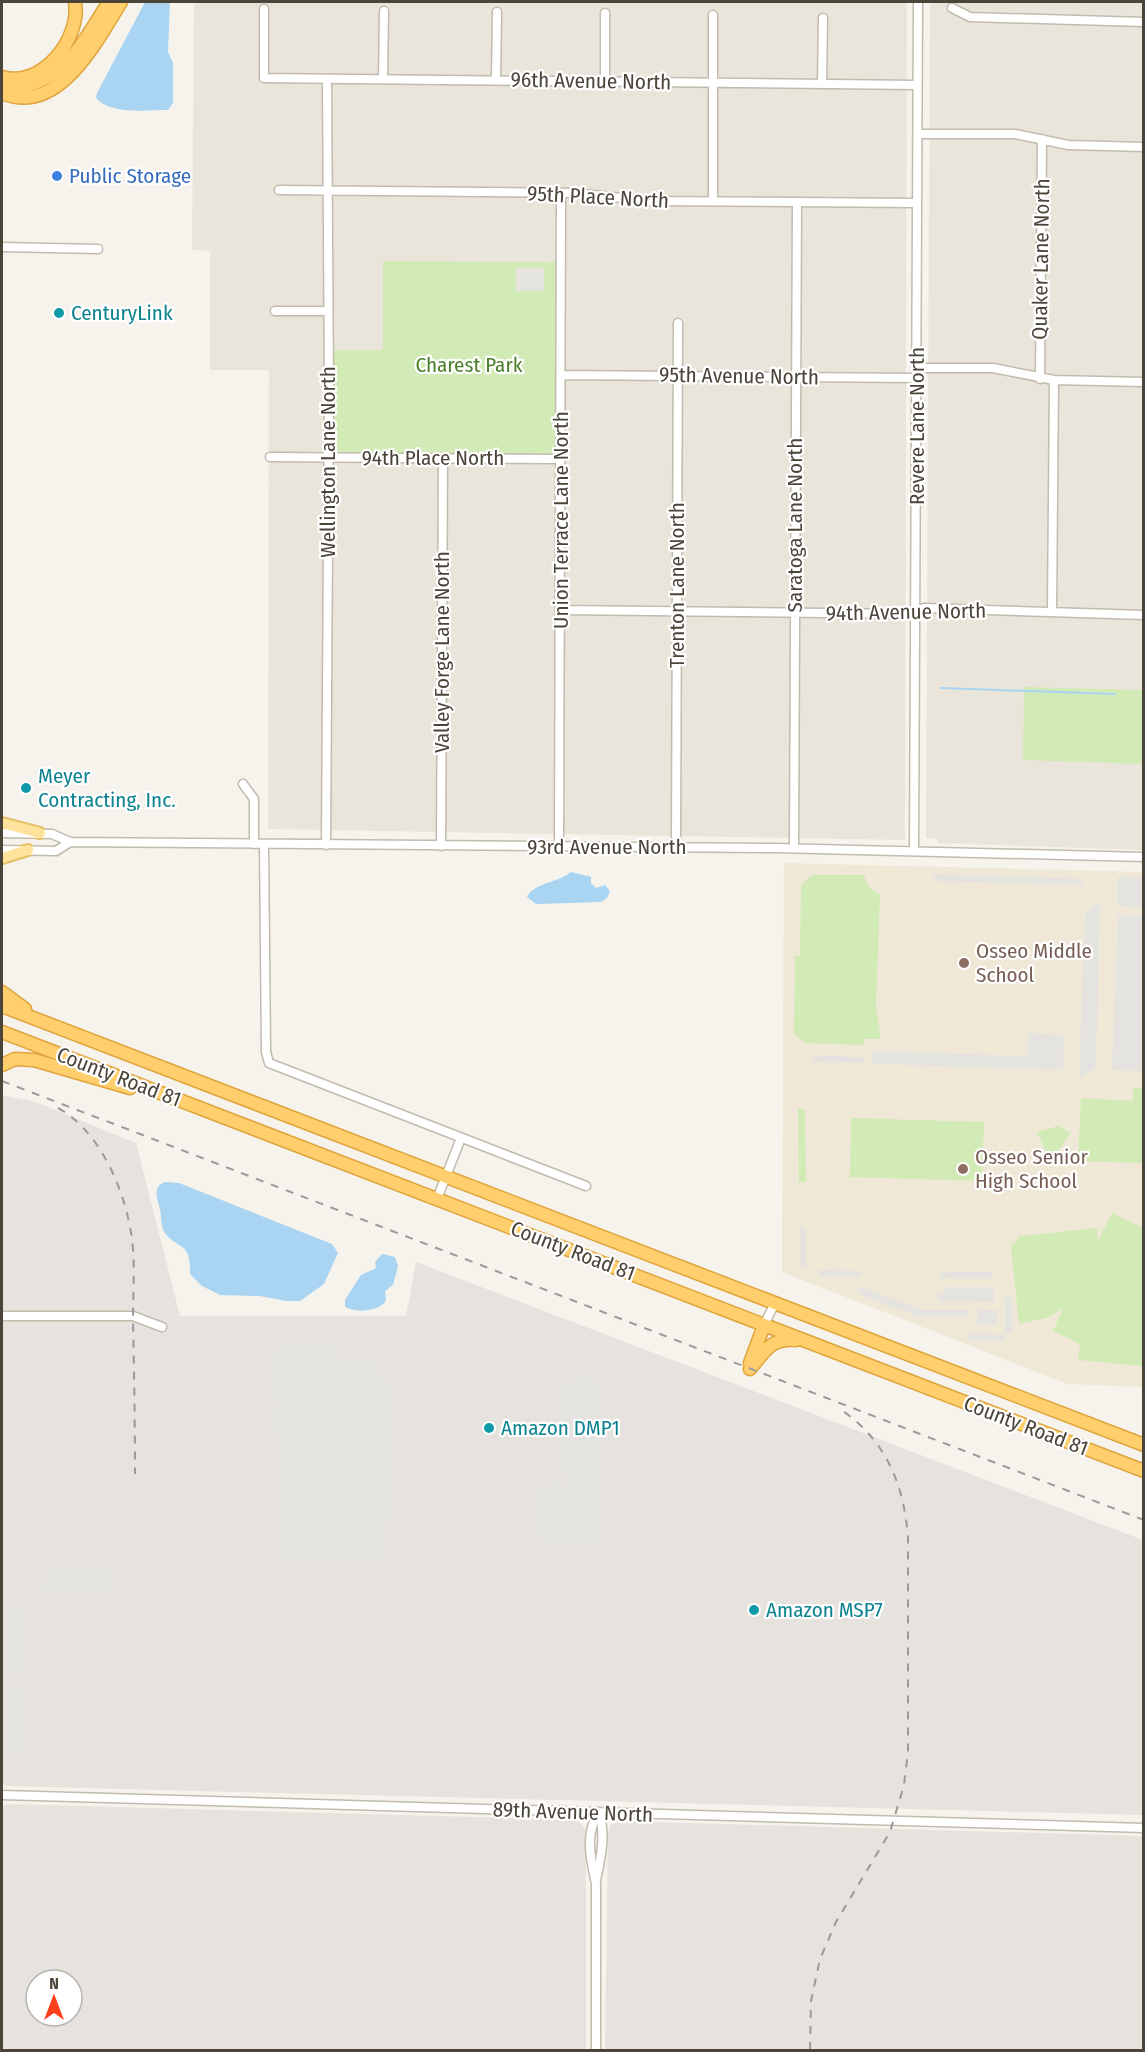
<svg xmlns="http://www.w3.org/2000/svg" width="1145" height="2052" viewBox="0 0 1145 2052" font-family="'Fira Sans Condensed',sans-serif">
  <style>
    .residential { fill: #eae5da }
    .industrial { fill: #e6e2dd; fill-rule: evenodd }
    .education { fill: #efe8d6 }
    .green { fill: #d2eab5 }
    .parking { fill: #e5e3e0 }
    .water { fill: #a9d4f2 }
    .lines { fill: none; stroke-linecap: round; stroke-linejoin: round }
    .stream { stroke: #a9d4f2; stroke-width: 2 }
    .minor-casing { stroke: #c2bbae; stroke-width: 11 }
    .major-casing { stroke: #e6c16a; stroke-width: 14 }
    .highway-casing { stroke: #e0a43c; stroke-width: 15 }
    .minor { stroke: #fff; stroke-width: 8 }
    .major { stroke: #ffe39c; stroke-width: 10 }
    .highway { stroke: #ffcf6e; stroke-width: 12 }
    .rail { stroke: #9a9a9a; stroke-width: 2; stroke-dasharray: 8 8; stroke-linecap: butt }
    .shop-dot { fill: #3f7fe0; stroke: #fff; stroke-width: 2 }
    .culture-dot { fill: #0f9aa8; stroke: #fff; stroke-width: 2 }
    .education-dot { fill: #8d6e63; stroke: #fff; stroke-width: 2 }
    .labels { text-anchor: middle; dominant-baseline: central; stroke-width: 4.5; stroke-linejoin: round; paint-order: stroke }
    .street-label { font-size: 21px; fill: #4b4439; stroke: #fff }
    .shop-label { font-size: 21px; fill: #366cbe; stroke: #fff; text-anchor: start }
    .culture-label { font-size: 21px; fill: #0d838f; stroke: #fff; text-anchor: start }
    .park-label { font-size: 21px; fill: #4a7f2a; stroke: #fff }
    .education-label { font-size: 21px; fill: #785e54; stroke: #fff; text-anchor: start }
  </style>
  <rect width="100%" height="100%" fill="#f6f3ec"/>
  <path class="residential" d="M194,2h713l-2,838 -637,-11 1,-459h-59v-119l-18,-1z
    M930,2h213v848l-205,-7 -1,-4 -11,-1z"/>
  <path class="industrial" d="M2,1095l34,7 100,41 44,173h226l10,-54 727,278v275l-1137,-29 -4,-4z
    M8,1804l570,16 8,10v220h-584v-243zM36,1980h36v36h-36z
    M618,1821l525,15v214h-538l3,-214 2,-10z"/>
  <path class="education" d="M784,863l359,9v515l-75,-3 -286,-112z"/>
  <path class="green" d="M383,261l174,1 -1,192 -223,-1 1,-103h49z
    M1024,687l119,3v74l-120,-4z
    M812,875h52l4,11 12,9 -4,112 5,32h-17l-1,6 -59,-2 -10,-10 1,-77h5l1,-71z
    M1133,1088l10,1v74l-65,-2 3,-63 52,3z
    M798,1109h7l1,73h-7z
    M851,1118l133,4 -2,59 -132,-4z
    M1058,1126l13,7 -12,17 -1,6 -11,-1 -10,-23z
    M1112,1213l31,15v138l-65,-6 2,-16 -27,-13 10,-22 -17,9 -27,6 -8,-77 9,-11 77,-8 1,13z"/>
  <path class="parking" d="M516,268h28v23h-28z
    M936,874l148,5 -3,6 -149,-4z
    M1117,877l26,1v29l-26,-1z
    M1100,900l-4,168 -17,11 6,-166z
    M1118,915l25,1 1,153 -3,2 -29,-1z
    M1028,1033l36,2 -1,35 -191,-6 1,-13 154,5z
    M814,1055l49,2v6l-50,-1z
    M800,1227h6v39h-7z
    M819,1270l43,1v6h-43z
    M940,1271l53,1v7l-53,-1z
    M859,1286l62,24h47v7h-49l-62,-24z
    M944,1287h49l1,15 -56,-1v-7h6z
    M1005,1297h7v36h-7z
    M977,1310h20v15h-20z
    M969,1334l36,1v6h-36z
    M339,1342l1,18 34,-1 12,20 8,6 1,136 -2,3 -6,-2v38l-112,-1 -2,-207 6,-1 1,-8z
    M594,1377l1,7h10l1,156h-7l-1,8h-53l-1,-7 -8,-1v-52h10v-8h16l1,7 3,-1v-10h-7l-1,-89 7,-1v-8z
    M117,1566l1,28 -82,1v-5l13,-10v-13z
    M5,1602l21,4 1,66h-22z
    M27,1689l1,69h-22l-1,-69z
    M120,1758v6l-91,1v-6z"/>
  <path class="water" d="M145,2h25l-2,50 5,11v40l-5,7c-20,0 -57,5 -72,-12l1,-5z
    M571,872l20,5v6l5,5 9,-3 5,6 -3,7 -6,4 -65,2 -9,-7c8,-15 31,-14 44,-25z
    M165,1182l14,1 153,61 6,9 -14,31 -24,17h-14l-26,-5 -40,-1 -18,-9 -12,-12c1,-33 -11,-23 -25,-41 -5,-7 -3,-16 -5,-23 -2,-11 -9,-22 5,-28z
    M382,1254l13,3 3,9 -5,19 -8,6 1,10c-9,11 -29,12 -41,6v-7l16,-25 15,-7 -1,-6z"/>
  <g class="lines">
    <path class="stream" d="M941,688l174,6"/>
    <g class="minor-casing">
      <path id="minor" d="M952,8l18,9 174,5
        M264,9v69l653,7
        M713,15v186
        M383,79l1,-68
        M496,80l1,-68
        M605,81v-68
        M822,84l1,-66
        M918,134h97l53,11 76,2
        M279,190l295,3 76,8 267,2
        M2,247l96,2
        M275,311h51
        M917,368h76l61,12 90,2
        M561,375l356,3
        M1040,379l2,-240
        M270,457l291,2
        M560,610l346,4 18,-6 220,7
        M1052,612l2,-232
        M243,784l11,15v45
        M2,833l50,1 18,8 706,6 368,9
        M264,844l2,208 3,11 317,123
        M326,845l3,-453 -2,-313
        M441,846l2,-388
        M559,846l2,-653
        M676,847l2,-524
        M794,848l3,-646
        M2,850l54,1 14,-9
        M914,851l4,-849
        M437,1199l24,-61
        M2,1316h131l29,11
        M764,1325l11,-22
        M2,1795l1142,33
        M596,1880c5,-22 10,-45 3,-68
        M596,2050v-166c-5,-23 -12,-51 3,-72"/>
    </g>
    <g class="major-casing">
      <path id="major" d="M2,823l38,10
        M2,858l26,-8"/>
    </g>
    <g class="highway-casing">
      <path id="highway" d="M2,77c40,12 79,-38 73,-75
        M2,89c61,-2 77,-41 107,-87
        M2,93c57,24 95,-53 119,-91
        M2,992l23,17
        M2,1006l1142,439
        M2,1032l1142,439
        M2,1065l13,-6 19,1 96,28
        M750,1363l14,-38
        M750,1369c15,-18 20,-31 46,-29"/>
    </g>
    <use href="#minor" class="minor"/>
    <use href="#major" class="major"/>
    <use href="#highway" class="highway"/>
    <path class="rail" d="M2,1081l1142,439
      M58,1108c40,22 64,76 72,119 6,29 3,61 3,91 1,52 2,104 2,156
      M810,2050l1,-49 9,-42 16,-37 54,-90 14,-47 4,-33v-214c-4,-54 -22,-98 -68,-129"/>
  </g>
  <circle class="shop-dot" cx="57" cy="176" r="6"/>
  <g class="culture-dot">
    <circle cx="59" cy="313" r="6"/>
    <circle cx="26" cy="788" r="6"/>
    <circle cx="489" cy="1428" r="6"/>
    <circle cx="754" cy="1610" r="6"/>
  </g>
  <g class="education-dot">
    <circle cx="964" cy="963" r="6"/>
    <circle cx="963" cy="1169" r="6"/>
  </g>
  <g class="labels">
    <g class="street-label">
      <text transform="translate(591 81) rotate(1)">96th Avenue North</text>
      <text transform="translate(598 197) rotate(3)">95th Place North</text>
      <text transform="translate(1041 259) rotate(-89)">Quaker Lane North</text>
      <text transform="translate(739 376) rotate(1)">95th Avenue North</text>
      <text transform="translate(917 426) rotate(-90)">Revere Lane North</text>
      <text x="433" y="458">94th Place North</text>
      <text transform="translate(328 462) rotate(-90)">Wellington Lane North</text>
      <text transform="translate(561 520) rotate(-90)">Union Terrace Lane North</text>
      <text transform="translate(795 525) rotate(-90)">Saratoga Lane North</text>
      <text transform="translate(677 585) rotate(-90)">Trenton Lane North</text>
      <text transform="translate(906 612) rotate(-1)">94th Avenue North</text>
      <text transform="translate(442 652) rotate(-90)">Valley Forge Lane North</text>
      <text x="607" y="847">93rd Avenue North</text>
      <text transform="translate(119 1077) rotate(21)">County Road 81</text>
      <text transform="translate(573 1251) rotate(21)">County Road 81</text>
      <text transform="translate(1026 1426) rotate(21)">County Road 81</text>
      <text transform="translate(573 1812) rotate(2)">89th Avenue North</text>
    </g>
    <g class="shop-label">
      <text x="69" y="176">Public Storage</text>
    </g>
    <g class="culture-label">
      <text x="71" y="313">CenturyLink</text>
      <text x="38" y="776">Meyer<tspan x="38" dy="24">Contracting, Inc.</tspan></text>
      <text x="501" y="1428">Amazon DMP1</text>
      <text x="766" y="1610">Amazon MSP7</text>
    </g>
    <g class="park-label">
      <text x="469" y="365">Charest Park</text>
    </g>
    <g class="education-label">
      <text x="976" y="951">Osseo Middle<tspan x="976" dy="24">School</tspan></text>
      <text x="975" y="1157">Osseo Senior<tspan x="975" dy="24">High School</tspan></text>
    </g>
  </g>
  <rect width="1145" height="2052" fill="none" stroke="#4b4439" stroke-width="6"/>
  <g transform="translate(54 1998)"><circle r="28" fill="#ffffff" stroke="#b7b4b0" stroke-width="1.5"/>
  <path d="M0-4.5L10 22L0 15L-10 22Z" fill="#fc3f1d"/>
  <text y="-9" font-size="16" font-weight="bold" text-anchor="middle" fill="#4b4439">N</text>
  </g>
</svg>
